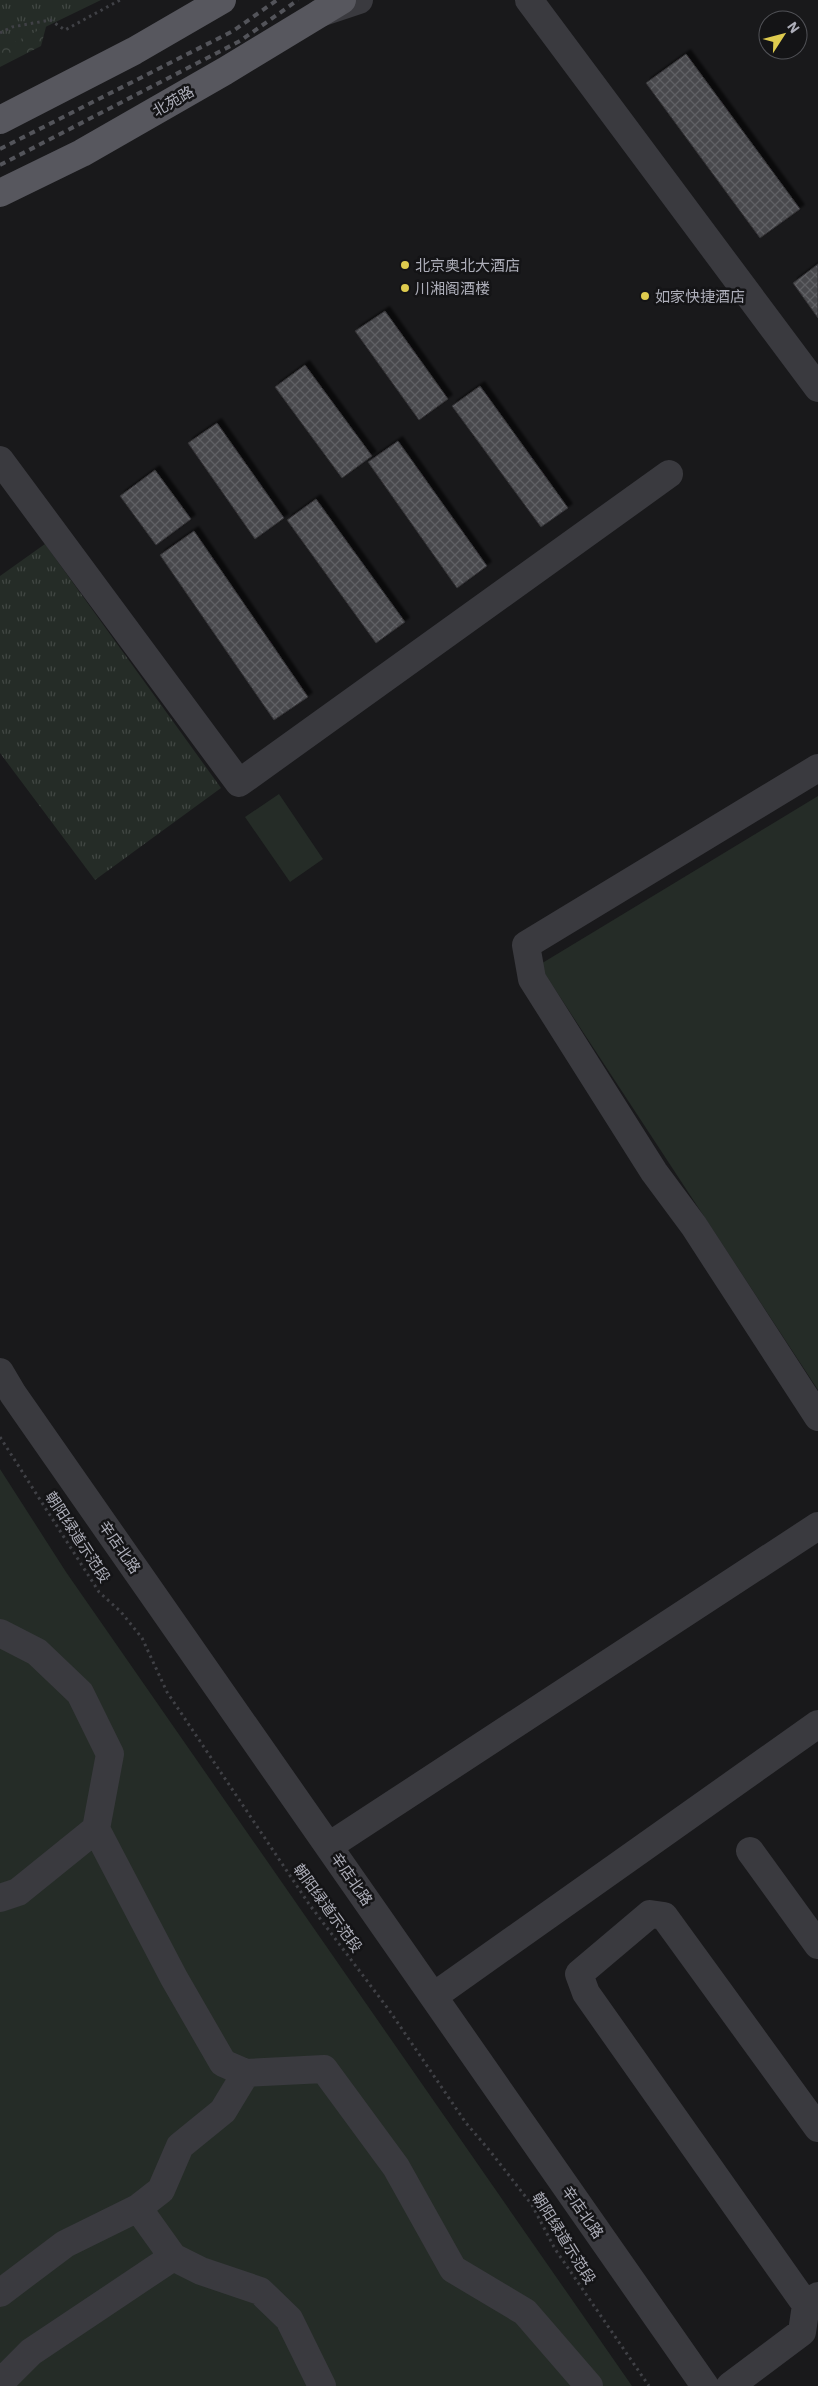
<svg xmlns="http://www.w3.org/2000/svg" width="818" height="2386" viewBox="0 0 818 2386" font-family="'IBM Plex Sans','Noto Sans SC',sans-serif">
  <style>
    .grass { fill: #252c27 }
    .forest { fill: url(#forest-crowns) }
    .park { fill: url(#park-tufts) }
    .building { fill: url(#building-cross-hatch); stroke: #343336; filter: url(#shadow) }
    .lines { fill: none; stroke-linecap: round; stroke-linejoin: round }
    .path { stroke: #404146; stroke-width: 3; stroke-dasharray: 2.5 4; stroke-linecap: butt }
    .minor { stroke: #3a3a3f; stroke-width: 28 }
    .major { stroke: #57575e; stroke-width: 28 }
    .rail { stroke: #53545a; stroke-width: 4; stroke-dasharray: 6 5; stroke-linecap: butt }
    .poi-dot { fill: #decb4e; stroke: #141416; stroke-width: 2 }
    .labels { text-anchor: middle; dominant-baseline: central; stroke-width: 5; stroke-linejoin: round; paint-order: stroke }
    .street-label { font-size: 15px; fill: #adaeb9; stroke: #141416 }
    .poi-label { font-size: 15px; fill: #adaeb9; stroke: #141416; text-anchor: start }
  </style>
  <defs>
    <pattern id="forest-crowns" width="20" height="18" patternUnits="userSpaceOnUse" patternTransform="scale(1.25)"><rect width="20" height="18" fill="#252c27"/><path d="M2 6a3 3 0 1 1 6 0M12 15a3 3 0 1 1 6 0" fill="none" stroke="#424844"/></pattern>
    <pattern id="park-tufts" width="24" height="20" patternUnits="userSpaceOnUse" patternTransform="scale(1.25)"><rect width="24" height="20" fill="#252c27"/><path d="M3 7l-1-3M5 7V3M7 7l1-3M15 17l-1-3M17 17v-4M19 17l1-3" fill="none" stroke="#424844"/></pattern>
    <pattern id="building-cross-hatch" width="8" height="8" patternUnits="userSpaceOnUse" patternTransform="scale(1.25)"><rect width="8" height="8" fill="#48494d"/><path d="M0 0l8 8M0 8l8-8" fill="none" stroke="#606165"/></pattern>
    <filter id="shadow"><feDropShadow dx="4.5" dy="-4.5" stdDeviation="1" flood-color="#0009"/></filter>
  </defs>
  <rect width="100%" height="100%" fill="#19191b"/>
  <path class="grass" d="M279,794l44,65 -33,23 -45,-65z
    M818,796v594l-279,-425z
    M0,1469l66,103 566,814h-632z"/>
  <path class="forest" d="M0,0h53l-12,46 -41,21z"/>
  <path class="park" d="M0,0h101l-101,49z
    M45,544l176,244 -126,92 -95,-127v-177z"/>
  <path class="building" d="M686,54l114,155 -40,29 -114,-155z
    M818,264v54l-25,-35z
    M385,311l63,88 -29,21 -64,-89z
    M305,365l67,91 -30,22 -67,-91z
    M480,386l88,122 -27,19 -89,-121z
    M217,423l67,95 -29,21 -67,-96z
    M398,441l89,125 -30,22 -89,-126z
    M155,470l36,49 -35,26 -36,-49z
    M316,499l89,123 -29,21 -89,-123z
    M194,531l114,166 -34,23 -114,-165z"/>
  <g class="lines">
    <path class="path" d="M0,33l12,-6 38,-7 15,10 55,-30
      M0,1437l99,155 22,20 21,26 25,54 142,212 80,106 77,113 24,28 42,54 23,44 94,137"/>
    <path class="minor" d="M529,0l289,388
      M320,13l39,-13
      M0,460l239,323 430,-309
      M818,768l-292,177 6,34 122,193 40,54 124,191
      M0,1372l13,22 692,992
      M0,1633l37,19 43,41 30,61 -14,75 -78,63 -18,6
      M96,1829l78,149 49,85 23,10 78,-4 72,98 57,102 72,43 64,74
      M329,1846l489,-320
      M750,1851l68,94
      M434,1996l384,-272
      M138,2208l35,49 28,14 59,20 29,28 33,67
      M0,2293l65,-49 73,-36 23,-18 19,-44 43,-35 23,-38
      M806,2305l-220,-312 -7,-19 71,-60 14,2 154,212
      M0,2383l31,-31 142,-95
      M730,2386l72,-54 4,-27 12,-9"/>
    <path class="major" d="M0,120l134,-69 88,-51
      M0,193l82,-40 143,-82 117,-71"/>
    <path class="rail" d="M0,149l233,-118 44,-31
      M0,165l240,-124 58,-41"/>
  </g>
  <g class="poi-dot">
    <circle cx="405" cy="265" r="5"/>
    <circle cx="405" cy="288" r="5"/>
    <circle cx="645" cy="296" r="5"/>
  </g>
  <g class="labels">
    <g class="street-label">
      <text transform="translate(173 101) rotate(-30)">北苑路</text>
      <text transform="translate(78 1537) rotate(57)">朝阳绿道示范段</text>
      <text transform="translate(120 1547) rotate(55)">辛店北路</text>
      <text transform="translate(352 1879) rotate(55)">辛店北路</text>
      <text transform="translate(328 1908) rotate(54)">朝阳绿道示范段</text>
      <text transform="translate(583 2212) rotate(55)">辛店北路</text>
      <text transform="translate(564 2238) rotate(58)">朝阳绿道示范段</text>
    </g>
    <g class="poi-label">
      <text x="415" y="265">北京奥北大酒店</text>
      <text x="415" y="288">川湘阁酒楼</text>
      <text x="655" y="296">如家快捷酒店</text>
    </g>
  </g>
  <g transform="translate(783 35) rotate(54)"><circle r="24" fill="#141416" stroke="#515257"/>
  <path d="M0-4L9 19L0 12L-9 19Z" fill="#decb4e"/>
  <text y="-8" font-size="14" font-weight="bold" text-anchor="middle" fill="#adaeb9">N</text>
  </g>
</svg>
